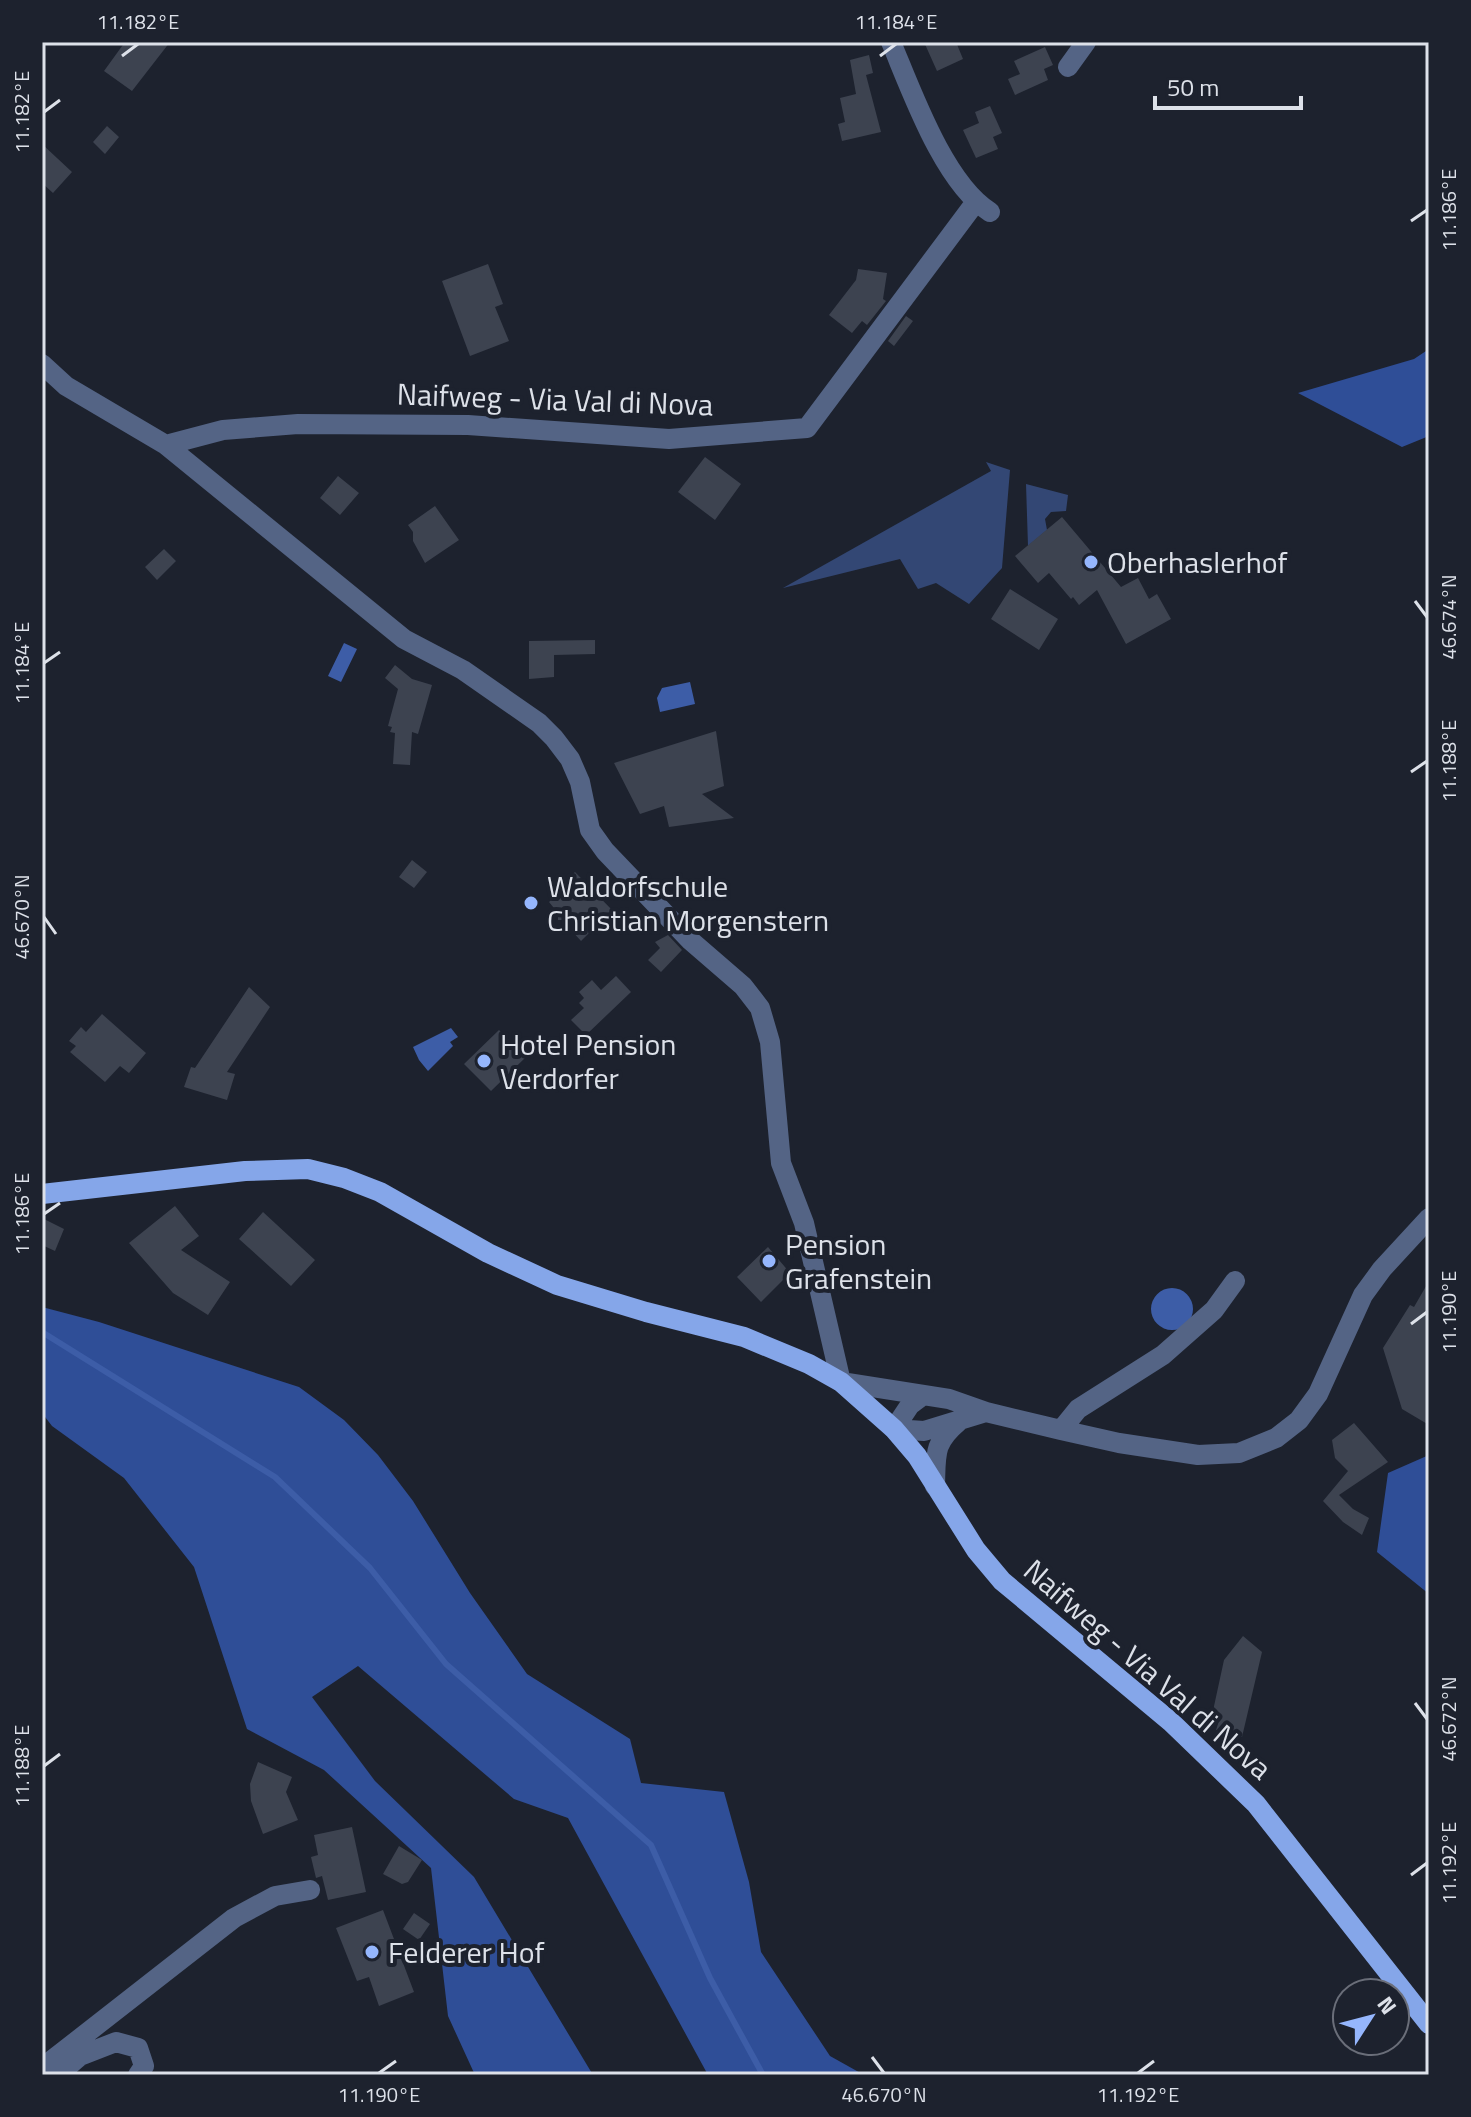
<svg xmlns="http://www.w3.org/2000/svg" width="1471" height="2117" viewBox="0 0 1471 2117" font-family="'Titillium Web',sans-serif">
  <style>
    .green { fill: #334774 }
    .forest { fill: #2f4e97 }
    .water { fill: #3d5da7 }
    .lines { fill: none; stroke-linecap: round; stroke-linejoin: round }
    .stream { stroke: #3d5da7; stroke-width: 6 }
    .building { fill: #3d4350 }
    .minor { stroke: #546485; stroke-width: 20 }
    .major { stroke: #85a6e9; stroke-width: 20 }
    .ticks { fill: none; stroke: #dde1e9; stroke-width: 3 }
    .poi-dot { fill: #95b6fd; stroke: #1d222e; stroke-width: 3 }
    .labels { text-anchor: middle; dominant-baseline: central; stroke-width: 8; stroke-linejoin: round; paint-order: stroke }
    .street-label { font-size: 30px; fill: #dde1e9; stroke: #1d222e }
    .poi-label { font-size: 30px; fill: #dde1e9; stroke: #1d222e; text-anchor: start }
    .neatline { fill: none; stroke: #dde1e9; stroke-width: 3 }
    .ticks-label { font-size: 20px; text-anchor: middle; fill: #dde1e9 }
  </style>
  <rect width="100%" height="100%" fill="#1d222e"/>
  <path class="green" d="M986,462l24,8 -8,98 -33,36 -33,-21 -18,6 -18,-30 -117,29 208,-117z
    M1026,484l42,11 -2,16 -15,1 -6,7 2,11 -19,16z"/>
  <path class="forest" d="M1429,349v87l-27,11 -104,-54 116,-34z
    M42,1307l57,15 200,65 45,33 34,35 35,46 57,92 57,81 103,65 11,44 83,9 25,90 12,70 69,104 34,19h-156l-140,-257 -54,-19 -156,-133 -46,31 63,84 99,96 119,198h-118l-27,-59 -17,-148 -107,-98 -77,-41 -53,-162 -70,-89 -72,-52 -10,-13z
    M1429,1455v139l-52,-42 11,-79z"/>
  <path class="water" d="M344,643l13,6 -16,33 -13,-6z
    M690,682l5,22 -35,8 -3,-14 5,-10z
    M451,1028l7,9 -8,5 3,4 -25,25 -9,-11 -6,-13z
    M1151 1309a21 21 0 1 1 42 0a21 21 0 1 1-42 0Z"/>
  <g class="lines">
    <path class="stream" d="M42,1332l233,145 95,91 76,96 205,181 59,133 53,97"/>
  </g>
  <path class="building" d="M125,42h45l-38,49 -28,-20z
    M924,42h32l7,17 -26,12z
    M1045,47l8,18 -9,4 4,11 -33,15 -7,-16 12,-5 -6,-13z
    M869,55l4,18 -7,2 15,57 -39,9 -4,-17 7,-2 -5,-24 16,-4 -6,-34z
    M990,106l12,27 -9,4 5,12 -22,9 -13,-28 16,-7 -4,-11z
    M107,126l12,11 -14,17 -12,-12z
    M42,144l30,28 -19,21 -11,-10z
    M488,264l15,40 -8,3 14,34 -39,15 -28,-75z
    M858,269l29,4 -4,26 3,2 -19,24 -5,-4 -10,12 -23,-18 27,-35z
    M906,316l7,5 -19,25 -6,-5z
    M705,457l36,27 -26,36 -37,-28z
    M338,476l21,17 -19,22 -20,-17z
    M435,506l24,34 -34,23 -12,-22v-9l-5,-7z
    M1062,517l59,70 17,-9 11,21 8,-5 14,25 -45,25 -29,-54 -18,15 -6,-8 -2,2 -22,-26 -11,10 -23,-27z
    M164,549l12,12 -19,19 -12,-13z
    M1010,589l48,30 -19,31 -48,-31z
    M595,640v14l-41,1v22l-25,2v-38z
    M395,665l17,14 20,6 -14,49 -6,-2 -2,33 -17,-1 2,-31 -5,-1 2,-5 -4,-1 10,-37 -13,-11z
    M716,731l8,55 -22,8 32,24 -65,9 -5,-21 -24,8 -26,-51z
    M412,860l15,12 -13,16 -15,-11z
    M575,872l37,38 -5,5 4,4 -15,14 -3,-4 -12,12 -19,-21h-4v-7l-9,-11 7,-7 -3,-2z
    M668,935l14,15 -21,22 -13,-12 12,-12 -5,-6z
    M616,976l15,16 -45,43 -15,-15 13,-12 -5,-5 5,-5 -5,-6 13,-12 9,10z
    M249,987l21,20 -43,65 8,2 -8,26 -43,-13 7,-20 4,1z
    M102,1014l44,39 -17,20 -9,-7 -15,16 -35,-30 6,-6 -7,-5 12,-14 5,5z
    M499,1030l27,27 -35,34 -27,-27z
    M175,1206l24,30 -18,14 49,32 -22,33 -35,-22 -44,-50z
    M263,1212l52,48 -24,26 -52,-47z
    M42,1218l22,11 -9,22 -13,-6z
    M768,1247l22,26 -29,29 -24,-25z
    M1429,1281v144l-27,-16 -19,-61 27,-43 4,2z
    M1354,1423l34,39 -49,33 14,14 16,9 -7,17 -19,-13 -20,-21 25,-30 -13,-13 -3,-18z
    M1243,1636l19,16 -20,85 -26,-7 3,-9 -8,-1 13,-60z
    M258,1762l34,15 -6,15 12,28 -35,14 -12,-33 -1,-17z
    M352,1827l14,65 -38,8 -6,-24 -6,2 -5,-21 7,-2 -4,-20z
    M399,1846l23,14 -14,22 -6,2 -19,-10z
    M383,1910l31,82 -35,14 -10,-29 -12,4 -21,-53z
    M414,1913l16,11 -11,16 -16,-11z"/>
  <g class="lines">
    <path class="minor" d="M891,42c21,50 53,141 99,170
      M1068,67l18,-25
      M42,364l24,22 100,59 238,194 59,31 76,53 15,15 16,21 10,23 10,48 15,21 86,90 52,45 17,22 10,34 11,121 23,60 37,159 108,17 37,13 75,18 58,13 79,12 41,-2 37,-15 23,-18 19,-26 45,-99 19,-26 47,-51
      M166,445l57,-15 75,-6 170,1 201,14 138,-11 168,-225
      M922,1396l-12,9 -16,24 30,2 62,-19
      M1061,1430l17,-21 85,-54 51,-45 21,-29
      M935,1486c1,-31 -2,-43 23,-64
      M42,2068l192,-150 41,-22 35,-6
      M58,2075l22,-19 36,-14 22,6 6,18 -6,9"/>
    <path class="major" d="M42,1194l203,-23 63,-2 36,9 36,14 108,61 69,32 89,27 98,25 65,27 32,18 53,47 23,27 59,94 26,31 169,141 85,82 173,220"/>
  </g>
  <path class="ticks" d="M122,56l16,-12M880,56l16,-12M44,112l16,-12M1411,221l16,-11M1415,601l12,16M44,663l16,-11M1411,772l16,-11M44,917l12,17M44,1214l16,-11M1411,1324l16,-12M1415,1703l12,16M44,1766l16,-12M1411,1875l16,-12M872,2057l12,16M379,2073l17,-12M1138,2073l16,-12"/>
  <g class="poi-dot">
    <circle cx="1091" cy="562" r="8"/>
    <circle cx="531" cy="903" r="8"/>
    <circle cx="484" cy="1061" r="8"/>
    <circle cx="769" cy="1261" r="8"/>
    <circle cx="372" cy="1952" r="8"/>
  </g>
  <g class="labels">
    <g class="street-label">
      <text transform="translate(555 399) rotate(2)">Naifweg - Via Val di Nova</text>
      <text transform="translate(1148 1669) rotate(41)">Naifweg - Via Val di Nova</text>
    </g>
    <g class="poi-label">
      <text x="1107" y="562">Oberhaslerhof</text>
      <text x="547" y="886">Waldorfschule<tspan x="547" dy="34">Christian Morgenstern</tspan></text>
      <text x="500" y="1044">Hotel Pension<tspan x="500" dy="34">Verdorfer</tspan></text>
      <text x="785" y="1244">Pension<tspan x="785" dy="34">Grafenstein</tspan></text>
      <text x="388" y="1952">Felderer Hof</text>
    </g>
  </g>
  <rect width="1471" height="2117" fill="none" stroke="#1d222e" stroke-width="88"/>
  <g transform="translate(1371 2017) rotate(54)"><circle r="38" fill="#1d222e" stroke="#6a6e79" stroke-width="2"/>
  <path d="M0-6L14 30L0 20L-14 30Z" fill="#95b6fd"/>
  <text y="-12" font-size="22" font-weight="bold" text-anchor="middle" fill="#dde1e9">N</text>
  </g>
  <path d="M1155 96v12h146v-12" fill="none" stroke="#dde1e9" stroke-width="4"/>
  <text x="1167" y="96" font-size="24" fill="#dde1e9" stroke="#1d222e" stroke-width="6" paint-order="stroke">50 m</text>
  <rect x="44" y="44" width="1383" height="2029" class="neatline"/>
  <g class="ticks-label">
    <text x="138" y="29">11.182°E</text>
    <text x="896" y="29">11.184°E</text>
    <text transform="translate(22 112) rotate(-90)" y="7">11.182°E</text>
    <text transform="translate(1449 210) rotate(-90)" y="7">11.186°E</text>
    <text transform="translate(1449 617) rotate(-90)" y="7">46.674°N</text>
    <text transform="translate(22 663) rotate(-90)" y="7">11.184°E</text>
    <text transform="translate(1449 761) rotate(-90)" y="7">11.188°E</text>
    <text transform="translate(22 917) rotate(-90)" y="7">46.670°N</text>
    <text transform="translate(22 1214) rotate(-90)" y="7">11.186°E</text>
    <text transform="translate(1449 1312) rotate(-90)" y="7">11.190°E</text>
    <text transform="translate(1449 1719) rotate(-90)" y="7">46.672°N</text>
    <text transform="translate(22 1766) rotate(-90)" y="7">11.188°E</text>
    <text transform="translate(1449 1863) rotate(-90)" y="7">11.192°E</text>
    <text x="379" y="2102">11.190°E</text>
    <text x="884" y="2102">46.670°N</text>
    <text x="1138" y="2102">11.192°E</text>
  </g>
</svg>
